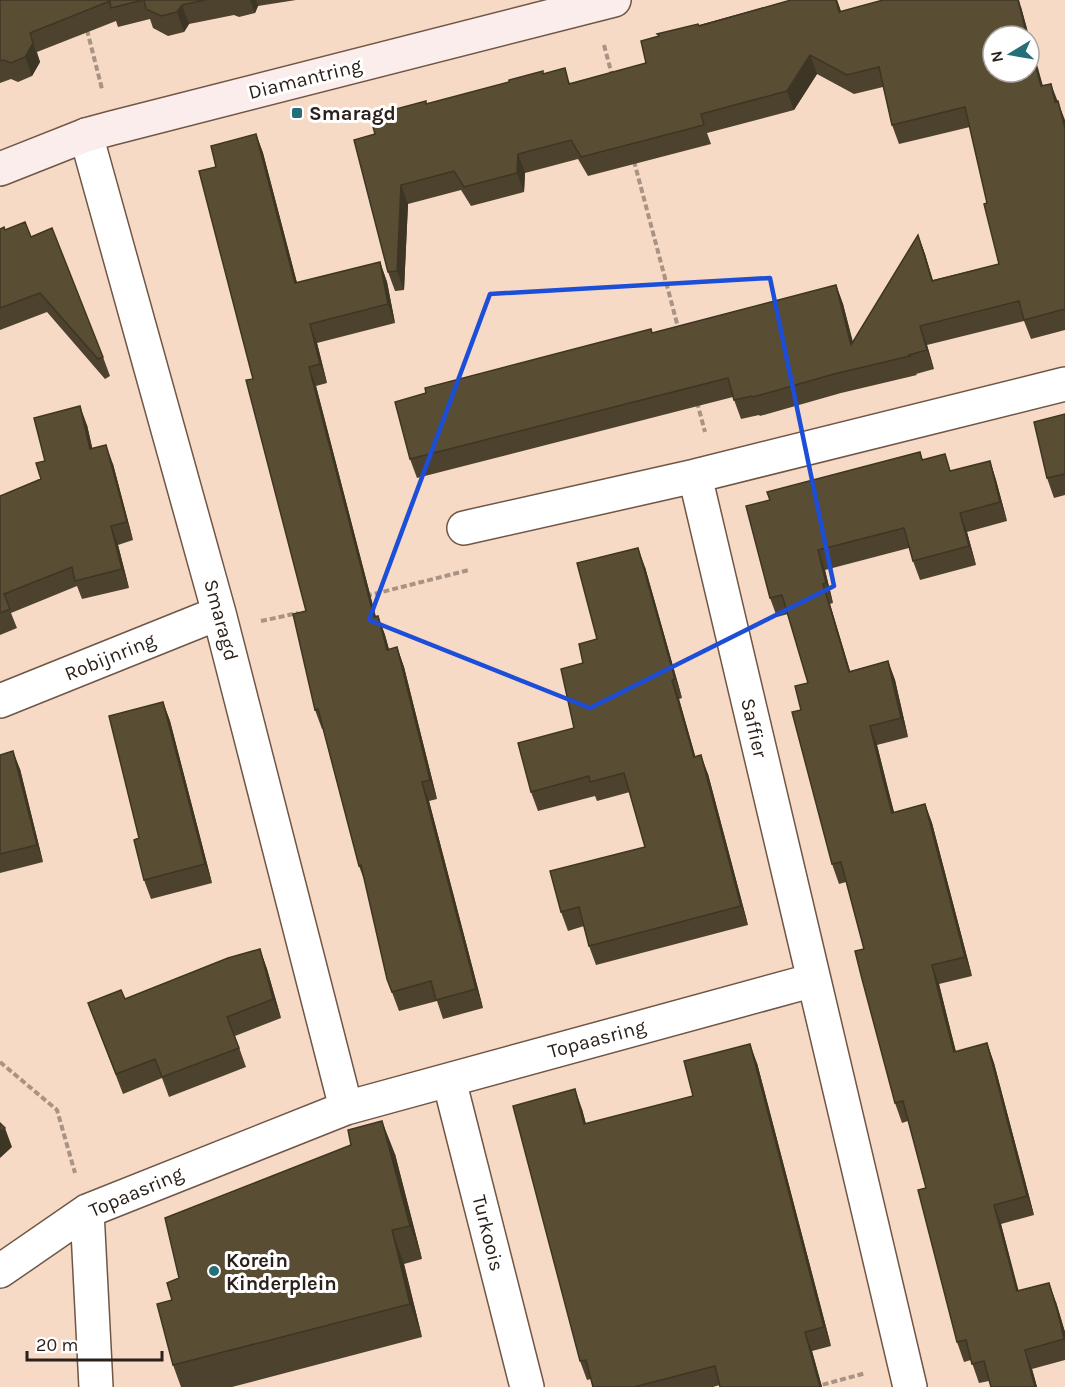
<svg xmlns="http://www.w3.org/2000/svg" width="1065" height="1387" viewBox="0 0 1065 1387" font-family="Karla,sans-serif">
  <style>
    .lines { fill: none; stroke-linecap: round; stroke-linejoin: round }
    .street-casing { stroke: #6f5646; stroke-width: 36 }
    .secondary-casing { stroke: #6f5646; stroke-width: 36 }
    .path { stroke: #a99384; stroke-width: 4; stroke-dasharray: 6 3; stroke-linecap: butt }
    .street { stroke: #fff; stroke-width: 33 }
    .secondary { stroke: #fbedec; stroke-width: 33 }
    .wall { fill: #4d422d }
    .shaded-wall { fill: #3e3624 }
    .building { fill: #594d34; stroke: #3e3624; stroke-width: 1.5 }
    .marked { fill: none; stroke: #1d4ed8; stroke-width: 4.5; stroke-linejoin: round }
    .poi-dot { fill: #256f78; stroke: #fff; stroke-width: 2 }
    .labels { text-anchor: middle; dominant-baseline: central; stroke-width: 6; stroke-linejoin: round; paint-order: stroke }
    .street-label { font-size: 20px; fill: #2c211a; stroke: #fff }
    .poi-label { font-size: 20px; font-weight: bold; fill: #2c211a; stroke: #fff; text-anchor: start }
  </style>
  <rect width="100%" height="100%" fill="#f7dac6"/>
  <g class="lines">
    <g class="street-casing">
      <path id="street" d="M86,135l133,478 127,495
        M695,476l119,504
        M464,528l231,-52 370,-92
        M0,701l219,-88
        M449,1080l78,307
        M87,1211l9,176
        M0,1271l87,-60 259,-103 468,-128 96,407"/>
    </g>
    <g class="secondary-casing">
      <path id="secondary" d="M0,169l86,-34 26,-7 502,-128"/>
    </g>
    <path class="path" d="M87,30l15,59
      M604,45l8,30
      M634,161l45,170
      M697,402l8,30
      M366,596l103,-26
      M261,621l37,-8
      M0,1062l57,48 18,63
      M814,1387l52,-14"/>
    <use href="#street" class="street"/>
    <use href="#secondary" class="secondary"/>
  </g>
  <path class="wall" d="M0,0h296l-38,6 -3,7 -16,4 -5,-2 -45,9 -5,8 -16,4 -15,-8 -3,-9 -32,8 -2,-6 -79,31 3,10 -8,14 -14,6 -7,-3 -11,4z
    M791,0h46l4,11 180,-4 22,79 22,36v208l-34,9 -7,-18 -97,24 7,24 -18,5 1,1 -76,18 -81,23 -1,-1 -18,4 -8,-22 -316,81 -7,-19 242,-126 184,-48 7,19 10,38 65,-107 7,19 8,26 66,-16 -12,-61 -17,-76 -71,17 -7,-19 -9,-38 -29,7 -37,-20 -23,36 -87,23 4,11 -123,32 -10,-17 -53,14 -1,19 -53,14 -10,-16 -53,14 -4,86 -9,1 -7,-19 -13,-138 52,-30 82,-22 35,-8 27,9 75,-20 53,-38z
    M256,134l7,19 34,130 83,-21 7,20 8,41 -78,20 10,40 -11,3 60,231 2,-1 7,19 4,14 8,-2 7,20 33,132 -8,2 54,207 -40,11 -6,-18 -38,10 -12,-32 -22,-97 -6,-16 -36,-137h-1l-7,-19 -9,-99 -53,-232 -37,-212z
    M0,229l31,8 72,120 7,19 -5,3 -58,-67 -47,18z
    M1065,414v81l-11,3 -7,-20z
    M87,425l5,23 21,16 20,76 -15,5 11,43 -47,11 -5,-13 -66,27 6,15 -17,7v-139l41,-17 4,-18z
    M920,452l3,8 28,11 39,-10 6,19 11,41 -40,11 9,33 -56,15 -7,-19 -4,-13 -84,22 8,33 -3,1 20,67 38,-10 7,19 13,57 -31,8 11,45 6,22 31,-8 7,19 40,153 -33,8 11,45 6,23 31,-9 7,20 40,152 -33,9 17,67 38,11 9,30v28l-33,9 5,18h-46l-2,-6 -10,2 -8,-23 -7,2 -7,-20 -31,-154 -18,-67 -6,2 -7,-20 -31,-154 -18,-67 -7,2 -7,-20 -31,-154 7,-27 -20,-69 -11,3 -7,-19v-98z
    M645,567l37,131 -3,1 16,57 13,18 40,151 -152,40 -7,-19 -5,-20 -16,5 -7,-19 84,-65 -15,-55 -33,9 -2,-5 -57,15 -7,-19 43,-64 9,-65 14,-24z
    M163,702l7,19 42,162 -61,16 -7,-19 -5,-42z
    M0,755l20,14 23,93 -43,11z
    M260,949l7,20 14,49 -46,18 11,31 -77,30 -7,-19 -39,16 -35,-91 37,-4z
    M757,1063l74,283 -19,5 10,36h-102v-2l-7,2h-120l-2,-8 -4,1 -7,-19 2,-252 4,15 107,-28z
    M395,1154l27,105 -18,5 18,73 -190,50h-51l-8,-22 -1,-65 7,-22z"/>
  <path class="shaded-wall" d="M250,0h6l2,6 -3,7z
    M836,0h1l3,9 6,22z
    M1017,0h2l2,7 27,99 -7,-20 -12,-44v-6h-2z
    M182,5l7,19 -5,8 -7,-20z
    M33,43l7,19 -8,14 -7,-19z
    M810,55l7,19 -23,36 -7,-19z
    M1051,84l14,36v8l-10,-26z
    M256,134l7,19 39,149 -7,-19z
    M518,154l7,19 -1,19 -7,-19z
    M401,185l7,19 -4,86 -7,-19z
    M918,235l7,19 13,46 -6,-19z
    M380,262l7,20 8,41 -7,-19z
    M836,285l7,19 15,60 -7,-19z
    M310,324l7,19 10,40 -7,-19z
    M920,326l7,19 7,24 -7,-19z
    M309,367l7,19 65,251 -7,-20z
    M80,406l7,19 10,43 -7,-19z
    M106,445l7,19 20,76 -6,-18z
    M990,461l6,19 11,41 -7,-19z
    M960,513l7,19 9,33 -7,-19z
    M111,526l7,19 11,43 -7,-19z
    M638,548l7,19 37,131 -7,-19z
    M818,550l7,20 8,33 -7,-20z
    M823,584l7,20 26,87 -7,-19z
    M378,616l7,19 9,34 -7,-19z
    M397,647l7,20 33,132 -7,-19z
    M888,661l7,19 13,57 -7,-19z
    M672,680l7,19 22,77 -7,-19z
    M163,702l7,19 42,162 -7,-19z
    M870,726l7,19 22,87 -7,-19z
    M13,751l7,18 23,93 -6,-17z
    M701,755l7,19 40,151 -7,-19z
    M422,782l7,19 54,207 -7,-19z
    M925,804l7,19 40,153 -7,-19z
    M260,949l7,20 14,49 -8,-19z
    M932,965l7,19 22,88 -7,-20z
    M987,1043l7,20 40,152 -7,-19z
    M750,1044l7,19 74,283 -7,-19z
    M575,1089l7,20 9,34 -7,-19z
    M382,1121l13,33 27,105 -12,-33z
    M5,1128l7,19 -12,11v-26z
    M994,1205l7,19 23,87 -7,-20z
    M392,1230l12,34 18,73 -12,-33z
    M1049,1283l7,19 9,30v10z
    M805,1332l7,19 10,36h-2z
    M1025,1350l7,19 5,18h-2z"/>
  <path class="building" d="M0,0h143l-32,8 -1,-7 -80,32 3,10 -8,14 -14,6 -7,-3 -4,1z
    M144,0h62l-24,5 -5,7 -16,4 -15,-7z
    M791,0h45l3,12 44,-12h135l9,36h-34v36h36v-30l12,44 10,-2 4,18 3,-1 7,27v181l-41,11 -5,-19 -99,25 7,24 -18,5 1,1 -76,18 -81,23 -1,-1 -18,4 -6,-22 -318,81 -15,-57 31,-9 -1,-5 226,-59 1,4 184,-48 15,60 67,-110 14,46 67,-17 -15,-60 3,-1 -22,-96 -73,18 -13,-58 -32,8 -37,-20 -23,36 -86,23 3,11 -123,32 -10,-17 -53,14 -1,19 -53,14 -10,-16 -53,14 -4,86 -9,1 -34,-132 21,-6 -4,-15 21,-6v-3l34,-9v3l83,-22v-2l34,-9v3l22,-6 4,16 77,-21 -5,-22 18,-5 -2,-2 41,-10 1,2z
    M256,134l39,149 85,-21 8,42 -78,20 10,40 -11,3 65,250 4,-1 9,34 10,-3 33,133 -8,2 54,207 -40,11 -5,-19 -39,11 -5,-13 -26,-114 -2,1 -41,-157 -3,1 -22,-96 13,-3 -60,-231 7,-1 -54,-208 17,-4 -5,-21z
    M25,222l6,15 21,-9 51,129 -5,2 -58,-66 -40,15v-79l4,-2 1,3z
    M80,406l10,43 16,-4 21,77 -16,4 11,43 -47,12 -3,-14 -68,27 6,15 -10,4v-117l41,-17 -5,-16 9,-2 -11,-43z
    M1065,414v60l-18,4 -13,-56z
    M920,452l2,8 23,-6 5,17 40,-10 10,41 -40,11 9,33 -56,15 -9,-33 -86,22 8,33 -3,1 26,88 39,-11 13,57 -31,8 11,45 11,42 33,-9 40,153 -33,8 11,45 11,42 33,-9 40,153 -33,9 23,86 32,-8 9,30 6,26 -39,11 10,37h-44l-7,-26 -12,3 -6,-24 -9,2 -39,-152 8,-2 -23,-87 -8,2 -33,-124 -7,-28 9,-2 -23,-87 -9,2 -40,-152 9,-2 -6,-24 13,-3 -26,-88 -12,3 -24,-92 24,-6 -3,-8z
    M638,548l37,131 -3,1 22,77 7,-2 40,151 -152,40 -10,-39 -18,5 -11,-41 95,-24 -21,-74 -34,9 -1,-6 -58,16 -13,-49 56,-15 -13,-59 22,-6 -4,-19 18,-5 -20,-76z
    M163,702l42,162 -61,16 -10,-40 5,-2 -30,-122z
    M13,751l24,94 -37,9v-99z
    M260,949l13,50 -46,18 12,31 -77,29 -7,-18 -39,15 -28,-71 33,-13 4,9 103,-41z
    M750,1044l74,283 -19,5 15,55h-100l-5,-21 -81,21h-41l-7,-27 -6,1 -67,-255 62,-17 9,35 109,-28 -9,-35z
    M382,1121l28,105 -18,4 18,74 -237,61 -16,-61 15,-4 -5,-17 12,-5 -14,-60 186,-73 -3,-15z
    M0,1123l5,5 -5,4z"/>
  <path class="marked" d="M770,278l64,308 -244,122 -221,-88 121,-326z"/>
  <g class="poi-dot">
    <rect x="291" y="107" width="12" height="12" rx="3"/>
    <circle cx="214" cy="1271" r="6"/>
  </g>
  <g class="labels">
    <g class="street-label">
      <text transform="translate(305 79) rotate(-14)">Diamantring</text>
      <text transform="translate(221 620) rotate(75)">Smaragd</text>
      <text transform="translate(110 657) rotate(-22)">Robijnring</text>
      <text transform="translate(754 728) rotate(77)">Saffier</text>
      <text transform="translate(597 1039) rotate(-15)">Topaasring</text>
      <text transform="translate(136 1192) rotate(-23)">Topaasring</text>
      <text transform="translate(488 1233) rotate(76)">Turkoois</text>
    </g>
    <g class="poi-label">
      <text x="309" y="113">Smaragd</text>
      <text x="226" y="1260">Korein<tspan x="226" dy="23">Kinderplein</tspan></text>
    </g>
  </g>
  <g transform="translate(1011 54) rotate(259)"><circle r="28" fill="#ffffff" stroke="#aba6a3" stroke-width="1.5"/>
  <path d="M0-4.5L10 22L0 15L-10 22Z" fill="#256f78"/>
  <text y="-9" font-size="16" font-weight="bold" text-anchor="middle" fill="#2c211a">N</text>
  </g>
  <path d="M27 1351v9h135v-9" fill="none" stroke="#2c211a" stroke-width="3"/>
  <text x="36" y="1351" font-size="18" fill="#2c211a" stroke="#ffffff" stroke-width="4.5" paint-order="stroke">20 m</text>
</svg>
